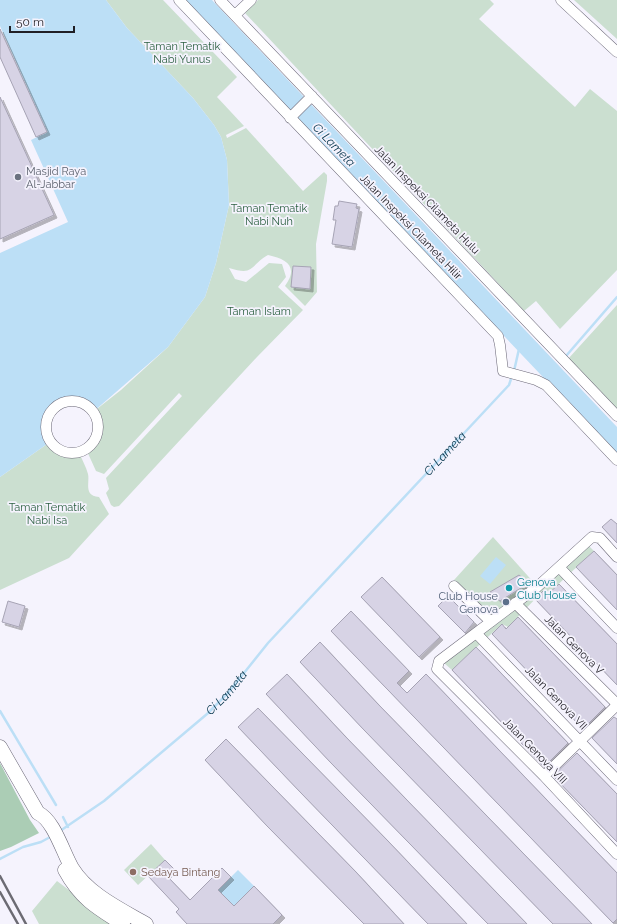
<svg xmlns="http://www.w3.org/2000/svg" width="617" height="924" viewBox="0 0 617 924" font-family="Raleway,sans-serif">
  <style>
    .green { fill: #cbdfd0 }
    .forest { fill: #abcdb5 }
    .water { fill: #bcdff6 }
    .lines { fill: none; stroke-linecap: round; stroke-linejoin: round }
    .stream { stroke: #bcdff6; stroke-width: 2.5 }
    .building { fill: #d7d3e5; stroke: #a6a3b4; filter: url(#shadow) }
    .street-casing { stroke: #6b6877; stroke-width: 11 }
    .secondary-casing { stroke: #6b6877; stroke-width: 15 }
    .street { stroke: #fff; stroke-width: 10 }
    .secondary { stroke: #fff; stroke-width: 14 }
    .rail { stroke: #6c6b73; stroke-width: 2.5 }
    .worship-dot { fill: #6b7280; stroke: #f5f3fd; stroke-width: 1.5 }
    .culture-dot { fill: #0f9aa8; stroke: #f5f3fd; stroke-width: 1.5 }
    .service-dot { fill: #5c6f8a; stroke: #f5f3fd; stroke-width: 1.5 }
    .education-dot { fill: #8d6e63; stroke: #f5f3fd; stroke-width: 1.5 }
    .labels { text-anchor: middle; dominant-baseline: central; stroke-width: 3.5; stroke-linejoin: round; paint-order: stroke }
    .park-label { font-size: 11px; fill: #295e3e; stroke: #f5f3fd }
    .worship-label { font-size: 11px; fill: #5b616d; stroke: #f5f3fd; text-anchor: start }
    .street-label { font-size: 11px; fill: #201f25; stroke: #f5f3fd }
    .culture-label { font-size: 11px; fill: #0d838f; stroke: #f5f3fd; text-anchor: start }
    .service-label { font-size: 11px; fill: #4e5e75; stroke: #f5f3fd; text-anchor: end }
    .education-label { font-size: 11px; fill: #785e54; stroke: #f5f3fd; text-anchor: start }
    .water-label { font-size: 12px; font-style: italic; fill: #06354c; stroke: #f5f3fd }
  </style>
  <defs>
    <filter id="shadow"><feDropShadow dx="3" dy="3" stdDeviation="0" flood-color="#0004"/></filter>
  </defs>
  <rect width="100%" height="100%" fill="#f5f3fd"/>
  <path class="green" d="M106,0h57l74,77 -20,20 27,29 -18,9 1,3 19,-10 57,63 21,-19 3,3v6l-11,63 1,48 -12,14 -20,-20c14,-19 2,-27 -17,-31 -19,11 -13,21 -39,13l6,11 11,3 23,-19 13,1 4,13 -8,10 25,23 -46,47 -138,149 -5,1 -3,-2 -5,-12 3,-4 -3,-11 76,-82 -3,-3 -75,81 -8,-3 -10,-22c12,-9 15,-24 7,-37l28,-22 47,-43 37,-50 11,-34 13,-58 -2,-45 -6,-23 -7,-12 -21,-27 -66,-70z
    M258,0h232l4,4 -15,15 96,88 15,-18 27,22v159l-57,59 -24,-28 -12,10 -279,-298z
    M574,0h43v39z
    M617,305v105l-49,-51z
    M50,442c9,8 17,12 29,11 3,6 7,14 9,21 2,8 -5,22 11,23l10,17 -40,44 -69,32v-113z
    M493,537l43,48 -45,33 -37,-38z
    M588,545l6,6 -44,41 -6,-2 -36,37 -6,-3 -50,46 -8,-7 86,-64z
    M151,844l14,16 -27,25 -14,-15z
    M57,881l57,43h-75l-7,-13z"/>
  <path class="forest" d="M0,763l30,57 9,13 -28,14 -11,4z"/>
  <path class="water" d="M0,0h106l21,28 66,70 21,27 7,12 6,23 2,45 -13,58 -11,34 -37,50 -75,65c-22,-26 -57,-1 -43,30l-50,35v-224l68,-31 -37,-82 16,-8 -47,-106z
    M185,0h27l405,427v28z
    M496,557l10,8 -16,19 -10,-8z
    M238,870l16,16 -20,20 -16,-16z"/>
  <g class="lines">
    <g class="stream">
      <path d="M566,356l51,-59"/>
      <path d="M514,371l5,-22"/>
      <path d="M0,711l56,94"/>
      <path d="M63,817l5,10"/>
      <path id="s1" d="M60,831l44,-30 103,-87 21,-21 40,-50 241,-258 3,-9"/>
      <path d="M0,859l23,-12 18,-5 11,-6"/>
    </g>
  </g>
  <path class="building" d="M0,29l47,103 -11,5 -36,-80z
    M0,97l54,118 -54,24z
    M339,201l18,3 -1,4 3,1 -7,38 -20,-3 4,-24h-3l2,-14h3z
    M293,266l18,1 -1,22 -19,-2z
    M611,519l6,5v19l-15,-16z
    M594,551l23,24v35l-41,-43z
    M519,575l10,8 -29,18 -10,-9z
    M382,577l58,60 -21,20 -58,-60z
    M559,584l58,60v41l-82,-86 9,-9 4,4z
    M448,596l26,26 -9,11 -27,-27z
    M8,601l17,5 -6,21 -17,-5z
    M351,611l58,60 -12,12 10,10 19,-19 191,199v46l-4,4 -282,-292z
    M518,617l87,90 -22,22 -91,-95 10,-10 4,5z
    M320,642l57,61 215,221h-39l-189,-194 -64,-68z
    M476,647l92,96 -24,24 -92,-97z
    M287,674l57,61 183,189h-39l-157,-161 -65,-69z
    M258,708l130,133 79,83h-39l-127,-131 -63,-66z
    M614,717l3,2v45l-25,-26z
    M226,739l130,133 48,52h-40l-97,-98 -62,-66z
    M577,753l40,41v48l-64,-66z
    M165,860l9,9 -7,7 23,24 32,-32 9,9 -13,13 16,16 20,-20 28,29 -9,9h-86l-11,-12 3,-3 -31,-33z"/>
  <g class="lines">
    <g class="street-casing">
      <path id="street" d="M179,0l319,336 2,9 3,26 33,9 10,5 71,75
        M220,0l397,416
        M561,0l56,52
        M235,15l16,-15
        M290,118l22,-22
        M46 427a26 26 0 1 1 52 0a26 26 0 1 1-52 0Z
        M617,557l-17,-19 -8,-1 -55,50 -98,74 -2,8 107,107 73,78
        M559,567l58,61
        M454,586l37,36
        M515,603l102,101
        M476,633l141,147
        M544,776l73,-71"/>
    </g>
    <g class="secondary-casing">
      <path id="secondary" d="M0,747l38,66c16,7 25,40 34,55 16,26 48,41 74,56
        M65,870c15,28 32,38 58,54"/>
    </g>
    <use href="#street" class="street"/>
    <use href="#secondary" class="secondary"/>
    <path class="rail" d="M0,876l26,48
      M0,892l18,32"/>
  </g>
  <circle class="worship-dot" cx="18" cy="177" r="4"/>
  <circle class="culture-dot" cx="509" cy="588" r="4"/>
  <circle class="service-dot" cx="506" cy="602" r="4"/>
  <circle class="education-dot" cx="133" cy="872" r="4"/>
  <g class="labels">
    <g class="park-label">
      <text x="182" y="46">Taman Tematik<tspan x="182" dy="13">Nabi Yunus</tspan></text>
      <text x="269" y="208">Taman Tematik<tspan x="269" dy="13">Nabi Nuh</tspan></text>
      <text x="259" y="311">Taman Islam</text>
      <text x="47" y="507">Taman Tematik<tspan x="47" dy="13">Nabi Isa</tspan></text>
    </g>
    <g class="worship-label">
      <text x="26" y="171">Masjid Raya<tspan x="26" dy="13">Al-Jabbar</tspan></text>
    </g>
    <g class="street-label">
      <text transform="translate(427 200) rotate(46)">Jalan Inspeksi Cilameta Hulu</text>
      <text transform="translate(411 227) rotate(46)">Jalan Inspeksi Cilameta Hilir</text>
      <text transform="translate(574 645) rotate(45)">Jalan Genova V</text>
      <text transform="translate(556 698) rotate(46)">Jalan Genova VII</text>
      <text transform="translate(535 751) rotate(46)">Jalan Genova VIII</text>
    </g>
    <g class="culture-label">
      <text x="517" y="582">Genova<tspan x="517" dy="13">Club House</tspan></text>
    </g>
    <g class="service-label">
      <text x="498" y="596">Club House<tspan x="498" dy="13">Genova</tspan></text>
    </g>
    <g class="education-label">
      <text x="141" y="872">Sedaya Bintang</text>
    </g>
    <g class="water-label">
      <text transform="translate(334 145) rotate(46)">Ci Lameta</text>
      <text stroke="none"><textPath href="#s1" startOffset="541">Ci Lameta</textPath></text>
      <text stroke="none"><textPath href="#s1" startOffset="217">Ci Lameta</textPath></text>
    </g>
  </g>
  <path d="M10 26v6h64v-6" fill="none" stroke="#201f25" stroke-width="2"/>
  <text x="16" y="26" font-size="12" fill="#201f25" stroke="#f5f3fd" stroke-width="3" paint-order="stroke">50 m</text>
</svg>
